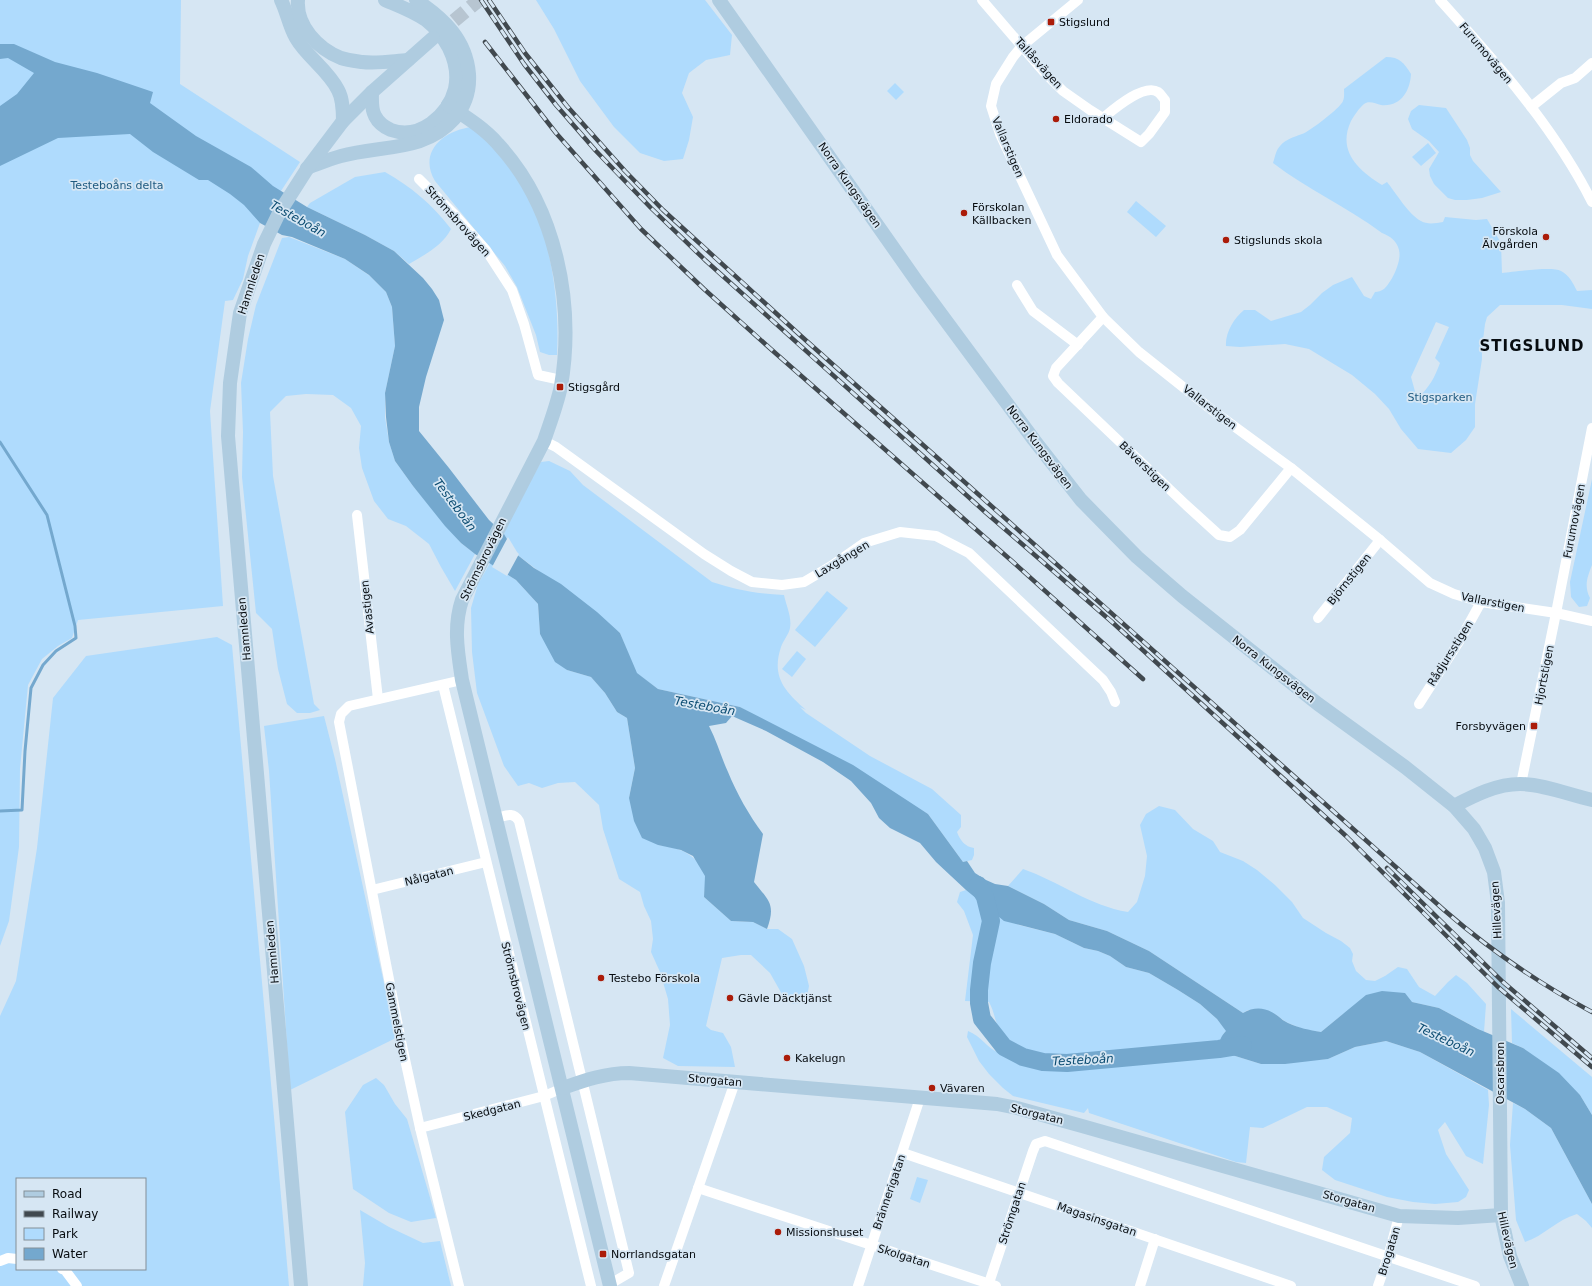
<svg xmlns="http://www.w3.org/2000/svg" width="1592" height="1286" viewBox="0 0 1592 1286" font-family="'DejaVu Sans',sans-serif">
  <style>
    .green { fill: #afdbfd; fill-rule: evenodd }
    .water { fill: #74a8ce }
    .pier { fill: #d6e6f3 }
    .lines { fill: none; stroke-linecap: round; stroke-linejoin: round }
    .stream { stroke: #74a8ce; stroke-width: 3 }
    .river { stroke: #74a8ce; stroke-width: 18 }
    .secondary-tunnel { stroke: #b7c5d1; stroke-width: 14; stroke-dasharray: 14 7; stroke-linecap: butt }
    .street { stroke: #fff; stroke-width: 10 }
    .secondary { stroke: #afcce0; stroke-width: 14 }
    .rail-casing { stroke: #41494f; stroke-width: 4.5 }
    .rail { stroke: #d6e6f3; stroke-width: 3; stroke-dasharray: 9; stroke-linecap: butt }
    .poi-dot { fill: #ab1c09; stroke: #d6e6f3; stroke-width: 1.5 }
    .labels { text-anchor: middle; stroke-width: 3.5; stroke-linejoin: round; paint-order: stroke }
    .poi-label { font-size: 11px; fill: #070c10; stroke: #d6e6f3; text-anchor: start }
    .street-label { font-size: 11px; fill: #070c10; stroke: #d6e6f3 }
    .park-label { font-size: 11px; fill: #1e5a80; stroke: #d6e6f3 }
    .water-label { font-size: 12px; font-style: italic; fill: #0a4b71; stroke: #d6e6f3 }
    .district-label { font-size: 15px; font-weight: bold; letter-spacing: 1px; fill: #070c10; stroke: #d6e6f3 }
  </style>
  <rect width="100%" height="100%" fill="#d6e6f3"/>
  <g class="green">
    <polygon points="0,0 181,0 180,84 300,162 260,223 248,256 243,279 233,300 225,301 210,411 223,606 78,620 72,638 58,646 42,659 28,685 20,769 19,847 9,921 0,946"/>
    <polygon points="536,0 705,0 732,35 730,55 706,60 689,73 682,93 693,117 689,140 683,159 664,161 640,153 614,127 580,81 554,29"/>
    <path d="M 1386,57 C 1400,57 1404,63 1411,74 C 1410,91 1401,107 1381,105 C 1376,104 1369,100 1364,104 C 1359,108 1354,116 1351,121 C 1337,151 1358,170 1382,185 L 1387,182 C 1396,193 1409,215 1421,221 C 1428,225 1436,223 1443,222 L 1445,217 L 1476,220 L 1487,219 L 1501,243 L 1502,273 C 1514,272 1552,266 1561,271 C 1569,275 1573,283 1577,291 L 1592,290 L 1592,309 L 1562,305 L 1500,305 L 1487,317 L 1485,324 L 1482,348 L 1482,359 L 1475,404 L 1475,427 L 1466,440 L 1451,453 L 1418,449 L 1401,429 L 1389,409 L 1375,394 L 1352,375 L 1309,349 L 1285,344 L 1240,347 L 1226,346 C 1225,333 1234,318 1244,310 L 1255,310 L 1271,321 L 1301,312 L 1310,305 L 1322,293 L 1333,285 L 1352,277 L 1364,296 L 1371,299 L 1375,292 C 1378,292 1381,291 1384,289 C 1392,282 1402,261 1399,250 C 1397,241 1390,236 1382,233 C 1347,207 1307,189 1273,163 C 1275,157 1276,150 1280,146 C 1286,139 1294,137 1302,134 C 1309,132 1337,110 1341,104 C 1345,100 1344,94 1344,89 ZM 1436,322 L 1449,327 L 1435,358 L 1440,363 C 1434,379 1430,386 1418,398 L 1416,395 L 1411,377 Z"/>
    <polygon points="895,83 904,92 896,100 887,91"/>
    <polygon points="1419,105 1446,108 1467,140 1470,148 1470,155 1473,161 1501,192 1482,198 1467,200 1455,200 1448,198 1434,184 1430,176 1429,169 1439,152 1429,141 1412,129 1408,119 1411,111"/>
    <path d="M 471,127 C 499,147 521,177 537,208 C 542,217 543,228 545,238 C 555,277 559,314 557,355 L 549,355 L 540,352 L 536,335 L 517,287 L 505,266 L 435,181 C 418,152 443,131 471,127 Z"/>
    <polygon points="1428,143 1436,153 1421,166 1412,157"/>
    <path d="M 385,172 C 410,186 433,205 451,229 C 442,246 426,254 409,264 L 394,251 L 365,235 L 307,207 L 310,203 L 355,177 Z"/>
    <polygon points="1136,201 1166,226 1156,237 1127,212"/>
    <polygon points="289,237 345,259 370,276 386,292 392,307 395,346 385,393 385,417 389,442 395,461 413,486 461,543 475,554 455,591 441,567 429,544 406,526 388,519 374,501 362,468 359,448 361,426 351,408 333,395 306,394 286,396 270,412 273,476 314,704 320,710 310,713 297,713 287,704 278,669 272,629 256,613 242,477 243,432 241,383 248,339 256,305 282,238"/>
    <path d="M 549,461 L 570,471 L 583,485 L 712,582 C 737,590 758,594 784,595 C 786,605 792,617 790,628 C 789,634 783,641 781,647 C 771,677 785,691 806,710 L 800,707 L 806,713 L 870,756 L 932,789 L 961,815 L 961,827 L 957,832 C 960,840 965,847 974,848 L 974,855 L 972,860 L 963,862 L 928,814 L 740,707 L 658,689 L 636,673 L 620,633 L 515,553 L 504,534 L 507,522 L 541,462 Z"/>
    <path d="M 1592,479 L 1592,565 C 1587,578 1584,586 1590,598 L 1587,606 L 1579,607 L 1571,597 L 1570,582 Z"/>
    <path d="M 490,563 L 497,568 L 516,580 L 538,604 L 540,634 L 567,670 L 591,677 L 605,693 L 617,712 L 627,718 L 635,768 L 629,798 L 658,845 C 680,848 696,853 705,875 C 707,881 704,891 704,897 L 731,921 L 753,922 L 767,929 L 778,929 L 792,939 L 804,966 L 809,986 L 806,1002 L 793,1004 L 783,996 L 770,973 L 751,955 L 741,955 L 722,958 L 706,1026 L 711,1030 L 723,1033 L 731,1047 L 735,1067 L 678,1066 L 663,1058 L 670,1025 L 668,999 L 660,972 L 651,952 L 653,939 L 651,921 L 644,906 L 640,892 L 619,879 L 603,829 L 599,805 L 575,782 L 558,783 L 542,788 L 529,783 L 518,786 L 504,766 L 477,693 L 472,652 L 471,608 L 478,584 Z"/>
    <polygon points="827,591 848,608 815,647 795,630"/>
    <path d="M 217,637 L 232,645 L 289,1286 L 0,1286 L 0,1016 L 16,981 L 37,848 L 53,698 L 86,656 ZM 17,1179 L 145,1179 L 145,1269 L 17,1269 Z"/>
    <polygon points="797,651 806,659 792,677 782,669"/>
    <polygon points="324,716 335,759 396,1038 290,1090 269,771 264,726"/>
    <path d="M 1159,806 L 1175,810 L 1193,829 L 1213,841 L 1220,852 L 1243,861 L 1257,870 L 1275,885 L 1292,902 L 1303,918 L 1326,933 L 1341,941 L 1350,948 L 1353,954 L 1352,961 L 1356,971 L 1366,980 L 1375,981 L 1385,976 L 1398,967 L 1407,969 L 1419,987 L 1435,996 L 1448,982 L 1456,975 L 1467,983 L 1486,1004 L 1484,1032 L 1439,1008 L 1412,1002 L 1343,1014 L 1321,1032 L 1305,1030 L 1286,1022 L 1275,1014 L 1248,1010 L 1243,1013 L 1149,951 L 1107,931 L 1069,920 L 1044,904 L 1008,886 L 1023,869 C 1058,881 1090,906 1128,912 L 1137,902 L 1145,876 L 1147,856 L 1140,825 L 1146,814 Z"/>
    <path d="M 966,890 L 1019,925 L 1055,934 L 1084,948 L 1098,951 L 1110,956 L 1126,967 L 1149,973 L 1178,990 L 1200,1004 L 1217,1019 L 1227,1031 L 1224,1033 L 1221,1055 L 1232,1055 L 1261,1064 L 1328,1059 L 1355,1047 L 1386,1041 L 1420,1052 L 1488,1090 L 1489,1105 L 1483,1164 L 1466,1156 L 1445,1122 L 1438,1130 L 1446,1154 L 1469,1190 L 1466,1197 L 1458,1202 L 1435,1204 L 1413,1202 L 1387,1197 L 1335,1180 L 1322,1170 L 1324,1157 L 1350,1133 L 1352,1118 L 1327,1107 L 1307,1107 L 1263,1128 L 1250,1127 L 1246,1163 L 1236,1162 L 1089,1113 L 1088,1108 L 1084,1113 L 1013,1096 L 1003,1088 L 989,1074 L 979,1061 L 967,1037 L 968,1031 C 981,1036 987,1048 999,1053 L 1007,1045 C 1006,1037 1000,1031 997,1024 C 994,1016 993,1009 989,1002 L 965,1001 L 973,935 L 964,911 L 957,902 L 960,892 Z"/>
    <polygon points="1511,1009 1592,1077 1592,1115 1580,1095 1523,1048 1512,1043"/>
    <polygon points="376,1078 384,1085 395,1104 407,1119 436,1218 411,1222 389,1213 353,1189 345,1112 363,1085"/>
    <path d="M 1513,1103 L 1525,1109 L 1551,1128 L 1592,1204 L 1592,1228 L 1586,1221 L 1577,1214 C 1556,1220 1544,1236 1525,1242 L 1516,1220 L 1510,1145 Z"/>
    <polygon points="917,1177 928,1180 920,1203 910,1199"/>
    <polygon points="360,1210 389,1227 423,1243 440,1241 451,1286 363,1286 365,1263"/>
  </g>
  <path class="water" d="M 0,44 L 14,44 L 55,62 L 97,73 L 153,92 L 150,103 L 196,136 L 251,167 L 273,186 L 307,207 L 365,235 L 394,251 L 423,278 L 432,289 L 439,300 L 444,320 L 426,377 L 419,407 L 419,431 L 449,468 L 489,520 L 504,534 L 515,553 L 534,568 L 561,584 L 597,612 L 620,633 L 637,673 L 658,689 L 740,707 L 853,765 L 928,814 L 963,862 L 967,861 L 975,873 L 986,880 L 995,884 L 1008,886 L 1044,904 L 1069,920 L 1107,931 L 1149,951 L 1243,1013 C 1254,1007 1264,1007 1275,1014 C 1280,1017 1283,1021 1288,1023 C 1299,1028 1309,1030 1321,1032 L 1366,995 L 1382,991 L 1405,993 L 1412,1002 L 1439,1008 L 1478,1029 L 1523,1048 L 1559,1073 L 1580,1095 L 1592,1115 L 1592,1204 L 1551,1128 L 1525,1109 L 1420,1052 L 1386,1041 L 1355,1047 L 1328,1059 L 1285,1064 L 1261,1064 L 1232,1055 L 1221,1055 C 1218,1045 1219,1038 1226,1031 L 1217,1019 L 1200,1004 L 1178,990 L 1149,973 L 1126,967 L 1110,956 L 1098,951 L 1084,948 L 1055,934 L 1004,921 L 966,890 L 936,862 L 920,843 L 890,828 L 879,818 L 871,803 L 851,781 L 823,762 L 766,731 L 732,716 L 726,723 L 709,726 C 717,741 721,757 728,772 C 737,794 749,815 763,834 L 754,882 C 769,901 776,904 767,929 L 753,922 L 731,921 L 704,897 L 705,876 L 693,856 L 681,850 L 658,845 L 642,838 L 634,821 L 629,798 L 635,768 L 627,718 L 617,712 L 605,693 L 591,677 L 567,670 L 555,662 L 540,634 L 538,604 L 516,580 L 475,554 L 461,543 L 445,526 L 413,486 L 395,461 L 389,442 L 386,417 L 385,393 L 395,346 L 392,307 L 386,292 L 369,275 L 345,259 L 292,237 L 282,235 L 260,223 L 244,205 L 230,194 L 208,180 L 199,180 L 153,152 L 130,134 L 58,138 L 0,166 L 0,106 L 17,94 L 34,73 L 8,58 L 0,59 Z"/>
  <polygon class="pier" points="508,537 517,552 519,554 507,576 492,567"/>
  <g class="lines">
    <polyline class="stream" points="0,442 47,515 75,626 76,638 56,651 43,665 31,688 25,751 22,810 0,811"/>
    <polyline class="river" points="978,885 985,897 991,921 982,963 979,990 979,1003 982,1019 1004,1047 1023,1057 1043,1062 1067,1063 1219,1049 1243,1045"/>
    <polyline class="secondary-tunnel" points="438,34 479,0"/>
    <g class="street">
      <path d="M 982,0 L 1044,72 L 1063,91 L 1090,110 L 1141,142 L 1149,134 L 1165,112 L 1165,100 C 1163,98 1161,94 1158,92 C 1144,83 1114,109 1103,118"/>
      <polyline points="1078,0 1022,46 1013,57 996,84 991,106 1000,134 1057,255 1103,317 1139,352 1212,410 1291,468 1380,540 1430,583 1454,594 1481,602 1556,613 1592,621"/>
      <path d="M 1440,0 C 1496,62 1554,127 1592,202"/>
      <polyline points="1531,107 1561,83 1575,78 1592,63"/>
      <polyline points="419,179 456,216 486,250 512,290 524,324 538,375 561,380"/>
      <polyline points="1017,285 1033,311 1078,345"/>
      <polyline points="1103,317 1056,368 1053,376 1058,383 1185,504 1219,535 1230,537 1240,530 1291,468"/>
      <polyline points="544,441 556,447 704,554 731,571 752,582 782,585 804,582 831,566 864,543 900,532 936,536 969,553 1103,680 1111,692 1115,702"/>
      <polyline points="357,515 378,699"/>
      <polyline points="1318,618 1380,540"/>
      <polyline points="443,685 591,1286"/>
      <polyline points="1419,704 1460,640 1481,602"/>
      <polyline points="1521,784 1556,613 1592,428"/>
      <path d="M 496,818 C 505,816 513,811 519,821 L 629,1273 L 610,1284"/>
      <polyline points="372,890 486,862"/>
      <polyline points="420,1128 544,1096 563,1088"/>
      <polyline points="903,1153 1291,1286"/>
      <polyline points="698,1188 996,1286"/>
      <polyline points="0,1261 8,1258 17,1259"/>
      <polyline points="62,1269 65,1270 77,1286"/>
      <polyline points="459,1286 420,1128 401,1041 339,722 341,714 349,706 462,680"/>
      <polyline points="664,1286 735,1082"/>
      <polyline points="858,1286 920,1098"/>
      <polyline points="988,1286 1033,1151 1036,1144 1045,1141 1475,1286"/>
      <polyline points="1140,1286 1155,1239"/>
      <polyline points="1378,1286 1388,1257 1399,1216"/>
    </g>
    <g class="secondary">
      <path d="M 281,0 C 287,12 289,26 296,38 C 307,57 328,70 338,90 C 343,99 343,111 343,121"/>
      <path d="M 298,0 C 296,26 318,49 341,58 C 347,60 355,61 362,62 C 377,64 393,61 408,60"/>
      <polyline points="719,0 918,283 1034,440 1081,500 1137,557 1182,596 1318,704 1405,767 1454,806 1474,829 1485,848 1494,872 1498,903 1501,1215 1510,1256 1522,1286"/>
      <path d="M 372,92 C 372,100 371,109 375,116 C 378,122 384,127 391,130 C 419,140 448,116 455,89 C 458,75 455,60 449,48 C 443,37 435,27 426,20 C 413,11 399,6 385,0"/>
      <path d="M 448,105 C 466,117 484,128 498,144 C 556,207 575,303 561,386 C 557,405 550,423 544,441 L 462,600 C 453,627 458,653 462,680 L 610,1286"/>
      <path d="M 307,168 C 318,164 330,159 341,156 C 381,145 425,152 454,119 C 465,106 470,90 469,74 C 466,39 443,18 416,0"/>
      <path d="M 1454,806 C 1475,795 1497,784 1520,784 C 1543,784 1570,795 1592,800"/>
      <path d="M 563,1088 C 585,1080 606,1073 629,1073 L 997,1104 L 1017,1108 L 1082,1126 L 1399,1216 L 1458,1218 L 1501,1215"/>
      <polyline points="301,1286 228,436 230,383 240,313 264,244 279,213 309,166 343,121 372,92 433,38"/>
    </g>
    <defs>
      <g id="rail">
        <polyline points="481,0 524,64 556,105 596,151 651,208 705,260 984,511 1112,622 1284,779 1346,836 1498,987 1592,1067"/>
        <path d="M 489,0 L 525,53 L 567,106 L 625,171 L 663,210 L 801,336 L 1444,910 C 1490,950 1538,983 1592,1012"/>
        <polyline points="485,42 556,133 641,229 704,289 773,351 1013,562 1143,679"/>
        <polyline points="1387,868 1503,982 1592,1058"/>
      </g>
    </defs>
    <use href="#rail" class="rail-casing"/>
    <use href="#rail" class="rail"/>
  </g>
  <g class="poi-dot">
    <rect x="1047" y="18" width="8" height="8" rx="2"/>
    <circle cx="1056" cy="119" r="4"/>
    <circle cx="964" cy="213" r="4"/>
    <circle cx="1546" cy="237" r="4"/>
    <circle cx="1226" cy="240" r="4"/>
    <rect x="556" y="383" width="8" height="8" rx="2"/>
    <rect x="1530" y="722" width="8" height="8" rx="2"/>
    <circle cx="601" cy="978" r="4"/>
    <circle cx="730" cy="998" r="4"/>
    <circle cx="787" cy="1058" r="4"/>
    <circle cx="932" cy="1088" r="4"/>
    <circle cx="778" cy="1232" r="4"/>
    <rect x="599" y="1250" width="8" height="8" rx="2"/>
  </g>
  <g class="labels">
    <g class="poi-label">
      <text x="1059" y="26">Stigslund</text>
      <text x="1064" y="123">Eldorado</text>
      <text x="972" y="211">Förskolan<tspan x="972" dy="13">Källbacken</tspan></text>
      <text x="1538" y="235" text-anchor="end">Förskola<tspan x="1538" dy="13">Älvgården</tspan></text>
      <text x="1234" y="244">Stigslunds skola</text>
      <text x="568" y="391">Stigsgård</text>
      <text x="1526" y="730" text-anchor="end">Forsbyvägen</text>
      <text x="609" y="982">Testebo Förskola</text>
      <text x="738" y="1002">Gävle Däcktjänst</text>
      <text x="795" y="1062">Kakelugn</text>
      <text x="940" y="1092">Vävaren</text>
      <text x="786" y="1236">Missionshuset</text>
      <text x="611" y="1258">Norrlandsgatan</text>
    </g>
    <g class="street-label">
      <text transform="translate(1486 53) rotate(50)" y="4">Furumovägen</text>
      <text transform="translate(1039 63) rotate(48)" y="4">Tallåsvägen</text>
      <text transform="translate(1008 147) rotate(67)" y="4">Vallarstigen</text>
      <text transform="translate(850 185) rotate(55)" y="4">Norra Kungsvägen</text>
      <text transform="translate(458 221) rotate(48)" y="4">Strömsbrovägen</text>
      <text transform="translate(251 284) rotate(-72)" y="4">Hamnleden</text>
      <text transform="translate(1210 407) rotate(38)" y="4">Vallarstigen</text>
      <text transform="translate(1040 447) rotate(53)" y="4">Norra Kungsvägen</text>
      <text transform="translate(1145 466) rotate(44)" y="4">Bäverstigen</text>
      <text transform="translate(1574 521) rotate(-79)" y="4">Furumovägen</text>
      <text transform="translate(483 559) rotate(-64)" y="4">Strömsbrovägen</text>
      <text transform="translate(842 559) rotate(-31)" y="4">Laxgången</text>
      <text transform="translate(1349 579) rotate(-51)" y="4">Björnstigen</text>
      <text transform="translate(1493 602) rotate(11)" y="4">Vallarstigen</text>
      <text transform="translate(367 607) rotate(-96)" y="4">Avastigen</text>
      <text transform="translate(244 629) rotate(-95)" y="4">Hamnleden</text>
      <text transform="translate(1450 653) rotate(-58)" y="4">Rådjursstigen</text>
      <text transform="translate(1274 669) rotate(38)" y="4">Norra Kungsvägen</text>
      <text transform="translate(1544 675) rotate(-79)" y="4">Hjortstigen</text>
      <text transform="translate(429 876) rotate(-14)" y="4">Nålgatan</text>
      <text transform="translate(1496 910) rotate(-93)" y="4">Hillevägen</text>
      <text transform="translate(272 952) rotate(-95)" y="4">Hamnleden</text>
      <text transform="translate(516 986) rotate(76)" y="4">Strömsbrovägen</text>
      <text transform="translate(397 1022) rotate(79)" y="4">Gammelstigen</text>
      <text transform="translate(1500 1073) rotate(-90)" y="4">Oscarsbron</text>
      <text transform="translate(715 1080) rotate(5)" y="4">Storgatan</text>
      <text transform="translate(492 1110) rotate(-14)" y="4">Skedgatan</text>
      <text transform="translate(1037 1114) rotate(14)" y="4">Storgatan</text>
      <text transform="translate(889 1192) rotate(-71)" y="4">Brännerigatan</text>
      <text transform="translate(1349 1201) rotate(16)" y="4">Storgatan</text>
      <text transform="translate(1012 1213) rotate(-72)" y="4">Strömgatan</text>
      <text transform="translate(1097 1219) rotate(19)" y="4">Magasinsgatan</text>
      <text transform="translate(1508 1240) rotate(77)" y="4">Hillevägen</text>
      <text transform="translate(1389 1251) rotate(-73)" y="4">Brogatan</text>
      <text transform="translate(904 1256) rotate(18)" y="4">Skolgatan</text>
    </g>
    <g class="park-label">
      <text x="117" y="189">Testeboåns delta</text>
      <text x="1440" y="401">Stigsparken</text>
    </g>
    <g class="water-label">
      <text transform="translate(298 219) rotate(29)" y="4">Testeboån</text>
      <text transform="translate(455 505) rotate(53)" y="4">Testeboån</text>
      <text transform="translate(705 706) rotate(10)" y="4">Testeboån</text>
      <text transform="translate(1446 1040) rotate(25)" y="4">Testeboån</text>
      <text transform="translate(1083 1060) rotate(-3)" y="4">Testeboån</text>
    </g>
    <g class="district-label">
      <text x="1532" y="351">STIGSLUND</text>
    </g>
  </g>
  <rect x="16" y="1178" width="130" height="92" fill="#d6e6f3" stroke="#838f98"/>
  <rect x="24" y="1191" width="20" height="6" fill="#afcce0" stroke="#838f98"/>
  <text x="52" y="1198" font-size="12" fill="#070c10">Road</text>
  <rect x="24" y="1211" width="20" height="6" fill="#41494f" stroke="#838f98"/>
  <text x="52" y="1218" font-size="12" fill="#070c10">Railway</text>
  <rect x="24" y="1228" width="20" height="12" fill="#afdbfd" stroke="#838f98"/>
  <text x="52" y="1238" font-size="12" fill="#070c10">Park</text>
  <rect x="24" y="1248" width="20" height="12" fill="#74a8ce" stroke="#838f98"/>
  <text x="52" y="1258" font-size="12" fill="#070c10">Water</text>
</svg>
